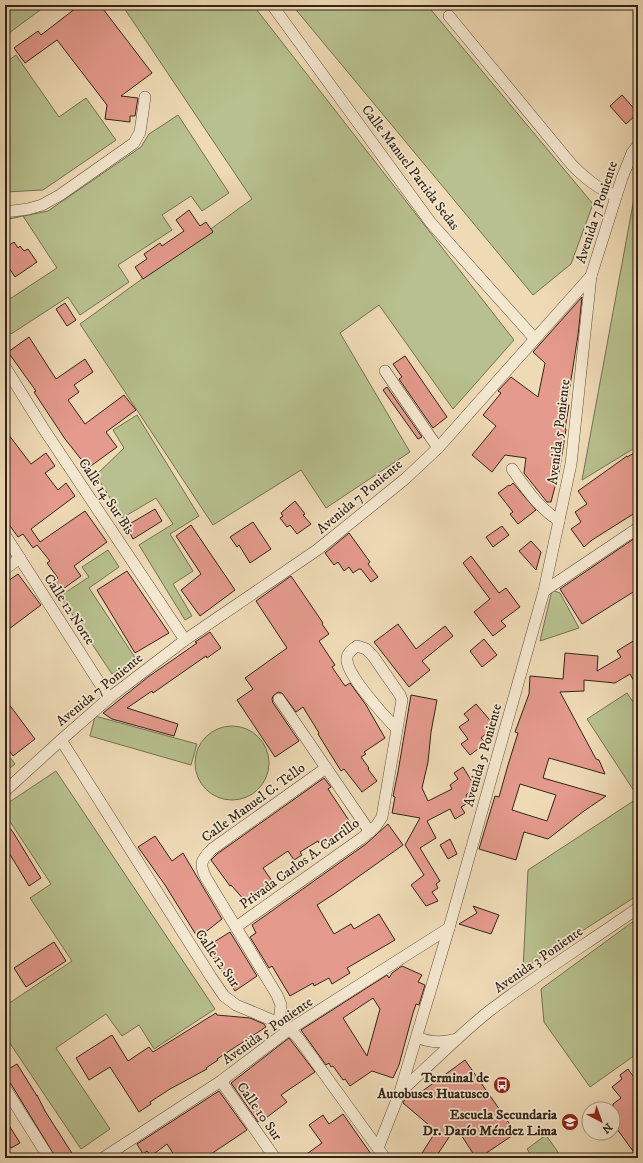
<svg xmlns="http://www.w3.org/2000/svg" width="643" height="1163" viewBox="0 0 643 1163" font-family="'IM FELL DW Pica',serif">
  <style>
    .green { fill: #b7c08e; stroke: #747254 }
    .building { fill: #e49a8c; stroke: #322419; fill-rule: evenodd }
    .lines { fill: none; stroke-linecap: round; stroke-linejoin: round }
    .minor-casing { stroke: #615240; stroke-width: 12 }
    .minor { stroke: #f4e7cf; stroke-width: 11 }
    .labels { text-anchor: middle; stroke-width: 3.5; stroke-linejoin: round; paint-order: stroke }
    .street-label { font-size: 14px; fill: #322419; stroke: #f4e7cf }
    .poi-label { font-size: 14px; font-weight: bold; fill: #322419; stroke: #f4e7cf; text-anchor: end }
  </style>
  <rect width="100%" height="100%" fill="#eedab5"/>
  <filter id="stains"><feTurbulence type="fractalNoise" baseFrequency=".005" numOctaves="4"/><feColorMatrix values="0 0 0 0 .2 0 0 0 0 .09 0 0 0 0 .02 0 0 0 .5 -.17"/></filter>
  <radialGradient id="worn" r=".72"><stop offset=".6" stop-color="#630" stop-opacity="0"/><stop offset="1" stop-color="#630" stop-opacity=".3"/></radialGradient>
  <g class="green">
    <polygon points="5,5 47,5 5,36"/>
    <polygon points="122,5 253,5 514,340 453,409 379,305 340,333 410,452 326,508 301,470 213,525 80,324 252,199"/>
    <polygon points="292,5 427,5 593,204 571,264 533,295"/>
    <polygon points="16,55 59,117 86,98 116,140 43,190 5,192 5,63"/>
    <polygon points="178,115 229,193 202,211 191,196 162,215 172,230 118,265 129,282 80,315 68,297 11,334 5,325 5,302 57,268 23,216 5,220 20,211 24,216 48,211 141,147 149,134"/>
    <polygon points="638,177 638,446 582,480"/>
    <polygon points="137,415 199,516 170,534 193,571 173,584 192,616 185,620 139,545 173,524 156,498 122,518 96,475 124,448 113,430"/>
    <polygon points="108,550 119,567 89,588 136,659 112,674 60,596 89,577 82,567"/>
    <polygon points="552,590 560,593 579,628 540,641"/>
    <polygon points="627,693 638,709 638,797 587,719"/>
    <polygon points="95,716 197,744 191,765 90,736"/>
    <circle cx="232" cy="763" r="37"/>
    <polygon points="5,751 15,764 5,772"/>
    <polygon points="56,771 215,1009 154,1049 139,1025 122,1036 106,1014 56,1048 110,1129 81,1149 5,1036 5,1006 72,961 30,898 51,884 5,814 5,805"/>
    <polygon points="638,798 638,895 523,969 528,870"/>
    <polygon points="638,918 638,1053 590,1087 544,1022 541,989"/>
    <polygon points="546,1135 562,1158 533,1158 527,1149"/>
  </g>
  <g class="building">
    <polygon points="80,5 100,5 152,73 121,96 138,98 135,116 130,116 130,122 105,119 107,105 57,40 25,63 14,48 38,31 41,35"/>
    <polygon points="622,95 638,113 626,124 610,106"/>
    <polygon points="189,210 200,226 206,222 213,232 143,279 135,267 147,259 144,254 160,243 162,246 184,231 176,220"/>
    <polygon points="14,242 18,248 20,246 24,251 28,249 37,262 15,277 5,262 5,248"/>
    <polygon points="582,297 578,335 567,405 569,405 565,429 566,429 564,442 558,479 557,479 551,502 547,502 524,473 526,458 505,455 492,472 472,455 496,426 483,415 501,393 498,391 511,377 538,397 545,363 533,352"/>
    <polygon points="65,303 76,320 67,326 56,309"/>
    <polygon points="29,337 56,379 85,359 93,372 74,385 79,392 68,400 85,424 124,395 136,410 106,432 117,447 88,468 65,439 34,392 36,391 8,352"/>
    <polygon points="405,356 447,417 433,428 399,379 402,377 393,364"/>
    <polygon points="387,387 422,437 418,439 383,390"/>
    <polygon points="5,430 31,464 46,453 55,466 45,473 58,490 66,483 75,496 31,529 40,542 85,511 107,542 74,566 81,576 56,594 49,584 58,578 47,563 50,561 37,545 33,548 23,534 18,537 5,519"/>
    <polygon points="638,451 638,511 592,540 584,547 571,529 581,522 575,512 587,504 578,491 627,456 627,457"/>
    <polygon points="513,483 536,510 518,524 510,514 513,512 498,493 509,485 510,486"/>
    <polygon points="295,501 305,514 303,515 311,524 297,534 290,525 287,527 280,518 283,516 281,513"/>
    <polygon points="155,509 162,521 133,539 126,526"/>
    <polygon points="253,522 271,549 250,563 239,545 237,547 230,537"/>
    <polygon points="191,525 235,590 200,616 181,590 201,574 176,536"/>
    <polygon points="502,526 509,535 493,547 486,537"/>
    <polygon points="349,533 370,562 368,564 378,577 371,582 361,569 359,569 353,573 349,567 344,571 338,562 334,565 325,553"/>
    <polygon points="638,536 638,589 582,624 560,589"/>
    <polygon points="531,541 541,552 536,570 519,551"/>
    <polygon points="471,556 499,593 506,588 520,607 501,621 506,626 493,636 474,612 490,599 463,563"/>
    <polygon points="127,571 169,633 135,653 97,590"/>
    <polygon points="18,574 41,605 5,632 5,583"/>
    <polygon points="291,576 323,623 322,624 329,634 319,641 335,665 332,667 345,686 350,683 366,705 385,738 364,752 366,754 361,757 369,768 368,769 377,781 362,792 344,769 341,771 318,734 319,733 303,707 296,712 282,693 278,692 273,696 272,699 273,703 299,741 275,757 237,700 253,689 245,678 287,648 256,601"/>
    <polygon points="398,624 416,649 445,626 453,636 422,661 430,670 409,687 374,642"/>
    <polygon points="210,632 221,648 207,658 206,656 153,693 152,691 127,708 178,724 174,736 112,719 103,713 148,677 197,643 195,642"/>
    <path d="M 638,638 L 638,688 L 630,674 L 615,683 L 584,680 L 584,691 L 560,692 L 596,759 L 599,760 L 605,774 L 549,758 L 543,778 L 606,796 L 584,811 L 548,839 L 524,832 L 516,860 L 479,849 L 495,796 L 499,797 L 508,765 L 518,733 L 515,732 L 529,694 L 530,676 L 563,679 L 565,653 L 598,656 L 597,671 L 621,657 L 617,651 ZM 520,784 L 556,795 L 547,821 L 512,810 Z"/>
    <polygon points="484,639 497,655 482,667 470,651"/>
    <polygon points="411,695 437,700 431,732 428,762 422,788 428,801 452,789 450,785 458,779 454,773 463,767 476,788 466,795 470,802 461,807 465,813 455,819 450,809 427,821 436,838 420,848 440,881 436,884 438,888 432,892 438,901 426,906 411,885 424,875 405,845 420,818 392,813 395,797 393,796 398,772"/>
    <polygon points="5,699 35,739 13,756 5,745"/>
    <polygon points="476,704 495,726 481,738 486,743 470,755 461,744 468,739 459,727 469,720 464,714"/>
    <polygon points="324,778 331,787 328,789 352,825 323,844 321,842 319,843 318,841 300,852 302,855 294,860 288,851 263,868 272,881 261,890 260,888 245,901 231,885 230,886 211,860 217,854"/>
    <polygon points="5,822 13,832 41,878 29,886 5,846"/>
    <polygon points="388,824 403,845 334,894 317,905 334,934 351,924 354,929 379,914 395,940 347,968 350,973 332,984 329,978 314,986 313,983 290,996 272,966 269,968 250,937 256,933 252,925 366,844"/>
    <polygon points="155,836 172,861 183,853 222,919 198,938 165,885 138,847"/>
    <polygon points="450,839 457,854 448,859 440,845"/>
    <polygon points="473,906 499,915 491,934 459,924 477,913"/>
    <polygon points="230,932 257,976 235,991 206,947"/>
    <polygon points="54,942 66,961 26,987 14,968"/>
    <path d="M 402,966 L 422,975 L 418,982 L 425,985 L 419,1005 L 416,1004 L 413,1013 L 399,1065 L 393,1078 L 372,1071 L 350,1086 L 345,1079 L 343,1080 L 333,1066 L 331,1067 L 329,1063 L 326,1065 L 301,1030 L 387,975 L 389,978 L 392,973 ZM 373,998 L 380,1009 L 367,1056 L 343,1018 Z"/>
    <polygon points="216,1013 217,1015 250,1018 264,1024 266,1027 217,1059 218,1060 206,1068 207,1069 170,1089 150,1102 151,1104 139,1112 110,1067 89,1080 76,1058 112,1035 128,1061 149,1047 153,1052"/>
    <polygon points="289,1038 315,1072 281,1095 287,1102 262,1121 261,1120 258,1122 231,1083"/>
    <polygon points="465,1060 516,1133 479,1158 476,1158 456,1127 435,1158 419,1158 436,1131 403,1103 406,1096 412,1091 417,1095"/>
    <polygon points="17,1064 37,1096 37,1095 45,1111 75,1158 56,1158 11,1084 5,1077 5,1071"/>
    <polygon points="628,1069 638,1083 638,1158 617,1129 613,1132 613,1104 621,1098 612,1087 622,1079 620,1075"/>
    <polygon points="219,1091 247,1130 205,1158 176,1158 167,1144 151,1156 147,1151 143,1154 137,1144"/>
    <polygon points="343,1114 371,1154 365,1158 301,1158 322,1143 309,1125 323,1115 329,1124"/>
    <polygon points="5,1119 20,1143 11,1148 5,1138"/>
  </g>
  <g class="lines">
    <defs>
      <g id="minor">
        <polyline points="272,5 431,223 535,339"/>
        <path d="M 449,16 L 572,165 C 586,179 597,188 616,196"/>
        <polyline points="5,212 28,209 42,205 60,195 134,143 140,132 145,97"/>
        <polyline points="5,367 43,428 185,640"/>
        <polyline points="385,371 438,448"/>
        <path d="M 512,469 C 527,490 537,506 559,521"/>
        <polyline points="5,535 109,698"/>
        <polyline points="5,569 20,558"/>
        <polyline points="544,591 638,528"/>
        <polyline points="279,699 370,832"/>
        <polyline points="61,740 211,977 224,996 236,1005 279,1023 290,1029 299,1039 385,1158"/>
        <polyline points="5,791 61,740 109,698 185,640 317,550 405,479 438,448 591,276 622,178 632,153 638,145"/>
        <path d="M 236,927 L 362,838 L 376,826 L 382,817 L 402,700 L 400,695 L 373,656 L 366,649 L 357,646 C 352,650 346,653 347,661 C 349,677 384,716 397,729"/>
        <path d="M 279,1023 L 281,1005 L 277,995 L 206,878 C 199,864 201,860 212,849 L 326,768"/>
        <path d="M 417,1037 C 430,1043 443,1043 457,1039"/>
        <polyline points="221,1081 275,1158"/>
        <polyline points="5,1088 49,1158"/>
        <path d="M 400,1092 C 429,1066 457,1037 488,1012 C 536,975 588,943 638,908"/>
        <polyline points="378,1148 400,1092 449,928 544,591 571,464 591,276"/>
        <polyline points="103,1158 221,1081 290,1029 449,928"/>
      </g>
    </defs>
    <use href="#minor" class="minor-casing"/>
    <use href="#minor" class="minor"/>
  </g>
  <defs>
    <symbol id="bus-disc" viewBox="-11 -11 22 22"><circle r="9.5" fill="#8f2418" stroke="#f4e7cf"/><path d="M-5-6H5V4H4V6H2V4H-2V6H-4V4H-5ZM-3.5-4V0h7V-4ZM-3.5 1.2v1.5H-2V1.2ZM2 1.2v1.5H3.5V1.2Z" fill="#fff"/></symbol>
    <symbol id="school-disc" viewBox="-11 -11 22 22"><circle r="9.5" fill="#8f2418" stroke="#f4e7cf"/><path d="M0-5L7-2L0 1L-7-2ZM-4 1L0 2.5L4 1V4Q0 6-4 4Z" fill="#fff"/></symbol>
  </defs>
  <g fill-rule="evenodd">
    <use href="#bus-disc" x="492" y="1075" width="20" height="20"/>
    <use href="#school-disc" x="560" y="1112" width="20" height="20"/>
  </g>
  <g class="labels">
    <g class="street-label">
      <text transform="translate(411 167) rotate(53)" y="5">Calle Manuel Partida Sedas</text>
      <text transform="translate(596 212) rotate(-72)" y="5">Avenida 7 Poniente</text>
      <text transform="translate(558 432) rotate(-83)" y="5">Avenida 5 Poniente</text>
      <text transform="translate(107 496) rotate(56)" y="5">Calle 14 Sur Bis</text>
      <text transform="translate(359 496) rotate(-40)" y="5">Avenida 7 Poniente</text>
      <text transform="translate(70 609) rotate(57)" y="5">Calle 12 Norte</text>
      <text transform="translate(99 689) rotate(-39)" y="5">Avenida 7 Poniente</text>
      <text transform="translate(482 755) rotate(-74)" y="5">Avenida 5 Poniente</text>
      <text transform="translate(253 802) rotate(-36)" y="5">Calle Manuel C. Tello</text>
      <text transform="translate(299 863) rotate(-36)" y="5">Privada Carlos A. Carrillo</text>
      <text transform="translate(218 958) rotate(55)" y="5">Calle 12 Sur</text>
      <text transform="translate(538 959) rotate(-35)" y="5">Avenida 3 Poniente</text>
      <text transform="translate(267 1030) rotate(-35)" y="5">Avenida 5 Poniente</text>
      <text transform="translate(260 1111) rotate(55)" y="5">Calle 10 Sur</text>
    </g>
    <g class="poi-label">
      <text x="489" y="1082">Terminal de<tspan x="489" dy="16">Autobuses Huatusco</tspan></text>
      <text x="557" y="1119">Escuela Secundaria<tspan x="557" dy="16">Dr. Darío Méndez Lima</tspan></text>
    </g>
  </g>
  <rect width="643" height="1163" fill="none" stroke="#eedab5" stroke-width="20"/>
  <rect x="6" y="6" width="631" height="1151" fill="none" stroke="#322419" stroke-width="2"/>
  <rect x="10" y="10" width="623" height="1143" fill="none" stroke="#322419"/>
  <g transform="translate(601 1121) rotate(139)"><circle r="19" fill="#f4e7cf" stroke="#a69986"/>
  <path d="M0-3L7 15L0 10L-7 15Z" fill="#8f2418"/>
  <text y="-6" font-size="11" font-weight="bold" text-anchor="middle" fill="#322419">N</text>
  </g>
  <rect width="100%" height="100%" filter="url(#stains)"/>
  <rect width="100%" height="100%" fill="url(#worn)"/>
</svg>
